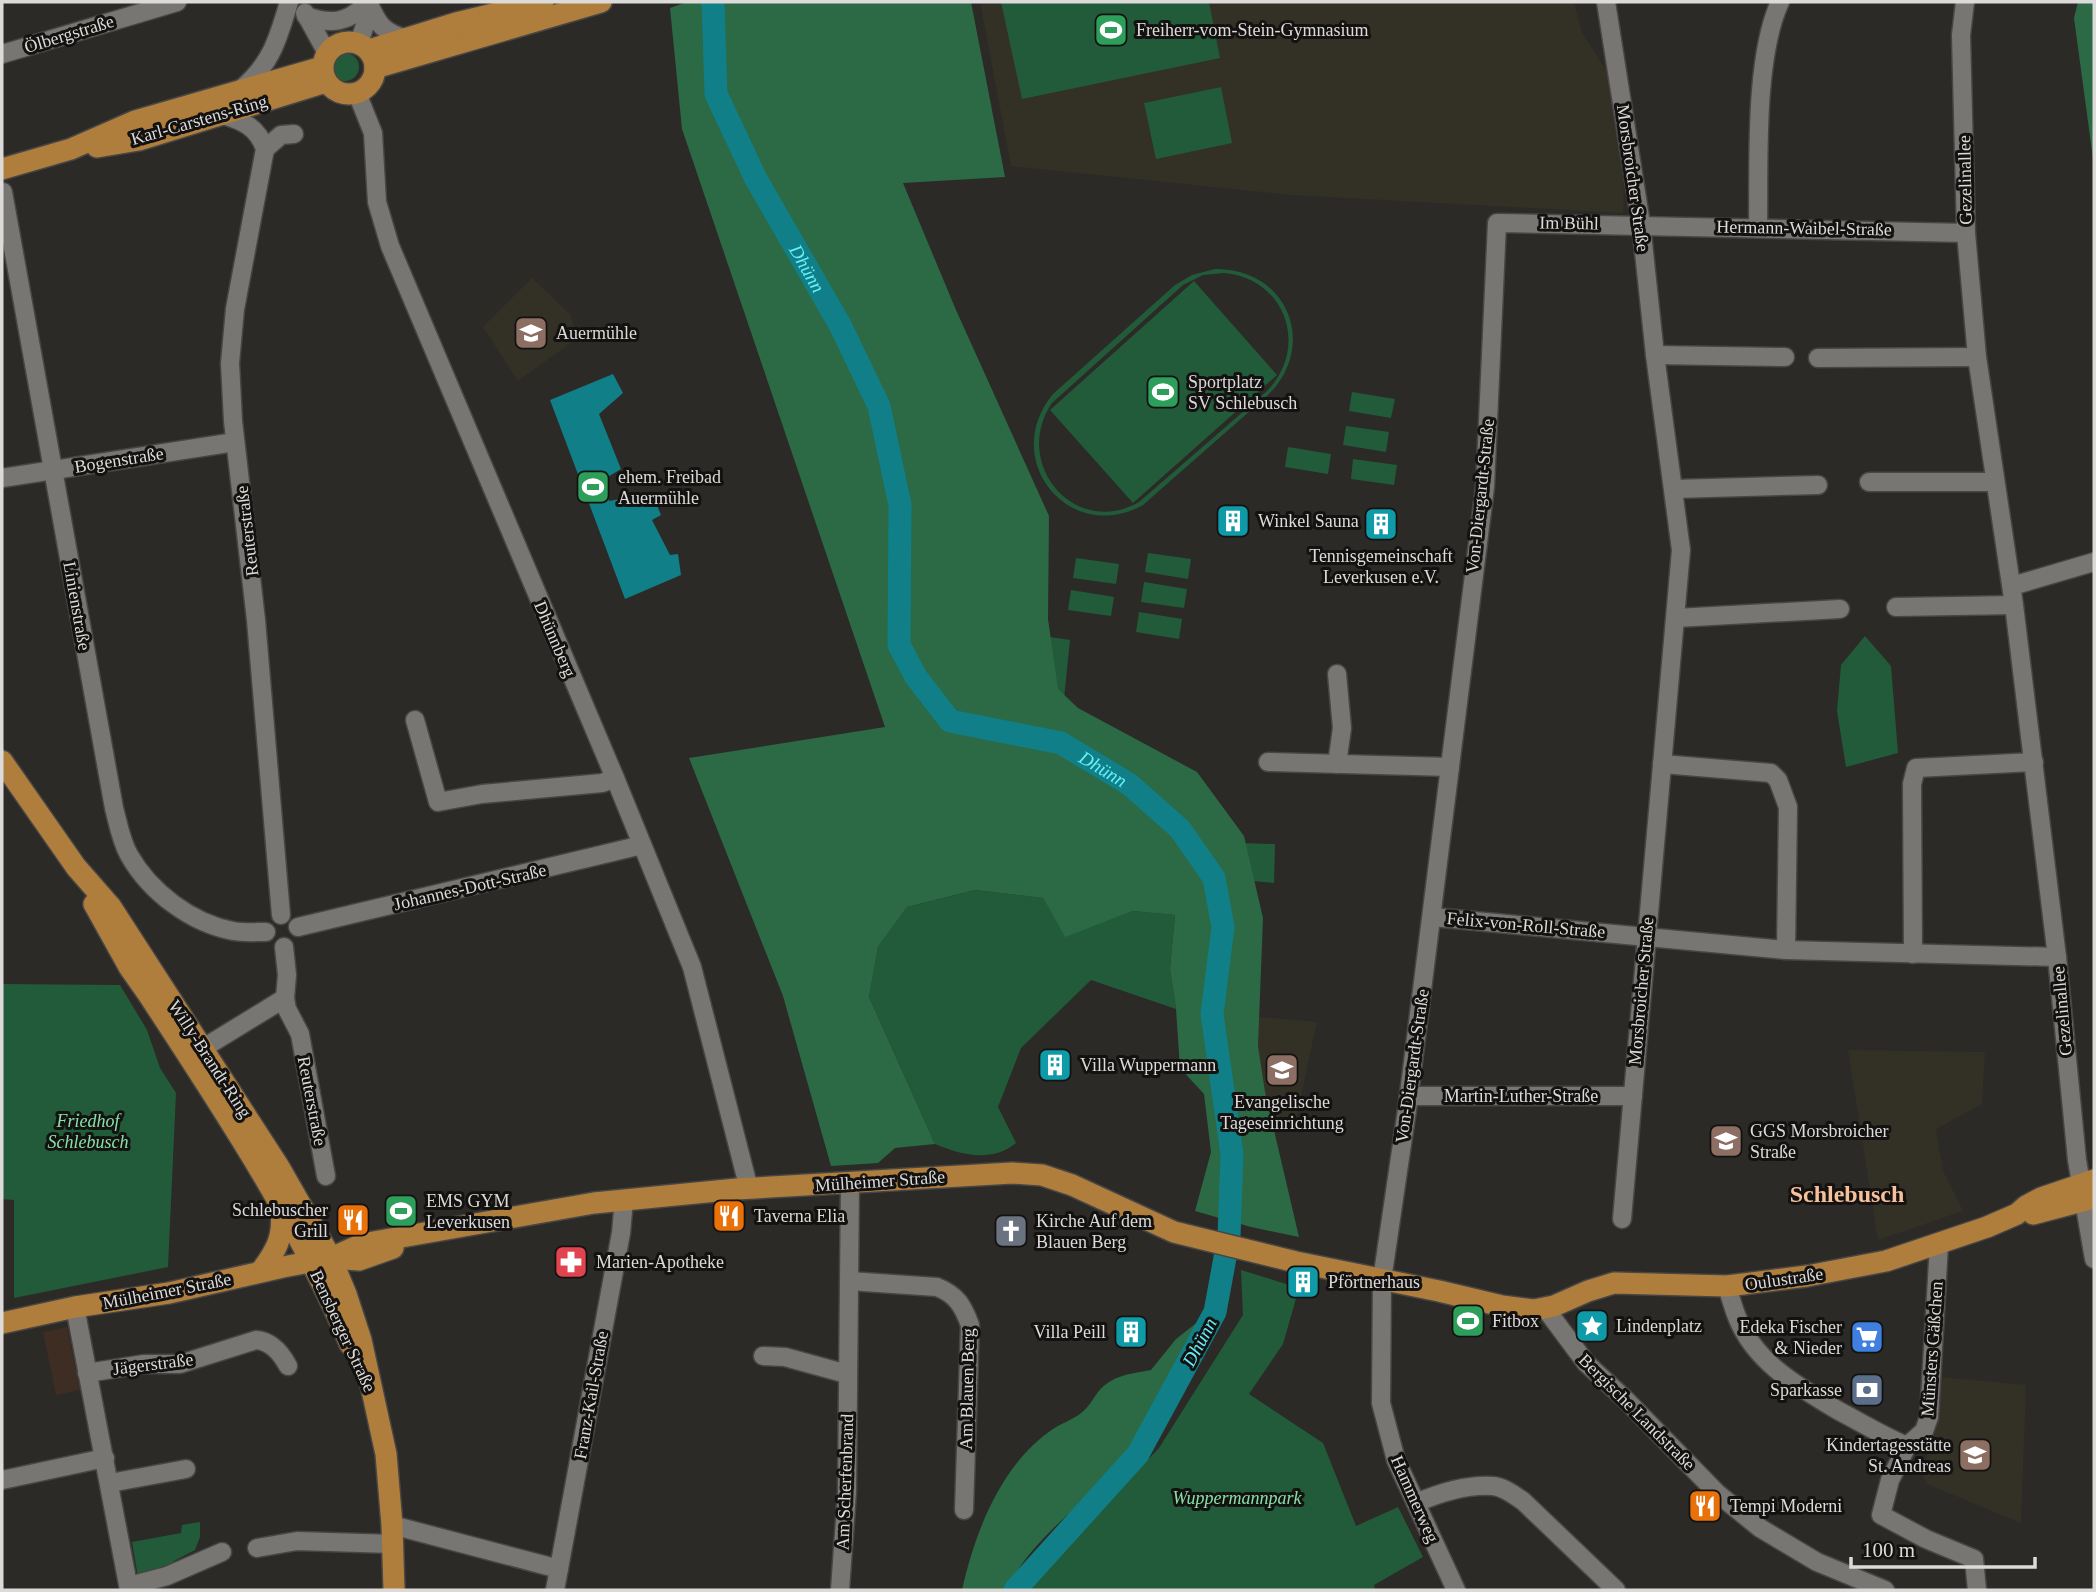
<svg xmlns="http://www.w3.org/2000/svg" width="2096" height="1592" viewBox="0 0 2096 1592" font-family="'Times New Roman',serif">
  <style>
    .commercial { fill: #3e2d23 }
    .built { fill: #333026 }
    .green { fill: #225b39; fill-rule: evenodd }
    .forest { fill: #2b6a44 }
    .water { fill: #107f87 }
    .lines { fill: none; stroke-linecap: round; stroke-linejoin: round }
    .river { stroke: #107f87; stroke-width: 23 }
    .minor-casing { stroke: #474644; stroke-width: 21 }
    .major-casing { stroke: #474644; stroke-width: 24 }
    .minor { stroke: #787672; stroke-width: 18 }
    .major { stroke: #af7e3d; stroke-width: 21 }
    .labels { text-anchor: middle; stroke-width: 6; stroke-linejoin: round; paint-order: stroke }
    .poi-label { font-size: 18px; fill: #dcdbd9; stroke: #131211; text-anchor: start }
    .street-label { font-size: 18px; fill: #dcdbd9; stroke: #131211 }
    .park-label { font-size: 18px; font-style: italic; fill: #87e0a6; stroke: #131211 }
    .water-label { font-size: 19px; font-style: italic; fill: #66effb; stroke: #131211 }
    .district-label { font-size: 24px; font-weight: bold; fill: #f6c09b; stroke: #131211 }
  </style>
  <rect width="100%" height="100%" fill="#2b2a26"/>
  <polygon class="commercial" points="67,1327 80,1390 56,1395 43,1332"/>
  <g class="built">
    <polygon points="980,2 1574,2 1581,30 1610,77 1624,188 1623,213 1292,195 1011,166"/>
    <polygon points="532,278 571,315 576,339 518,381 483,327"/>
    <polygon points="1250,1016 1317,1022 1296,1119 1265,1118"/>
    <polygon points="1848,1050 1985,1052 1982,1104 1936,1129 1943,1171 1963,1211 1878,1240"/>
    <polygon points="1939,1377 2026,1385 2021,1523 1927,1484 1922,1475 1933,1436"/>
  </g>
  <g class="green">
    <polygon points="1001,2 1209,2 1220,58 1022,99"/>
    <circle cx="345" cy="67" r="14"/>
    <polygon points="1221,87 1232,143 1156,159 1144,103"/>
    <path d="M 1215,269 C 1288,268 1319,346 1267,396 L 1143,505 C 1069,546 999,459 1053,394 L 1175,285 L 1192,275 ZM 1224,273 C 1285,278 1310,347 1267,391 L 1139,502 C 1075,539 1011,463 1052,403 L 1183,285 L 1203,275 Z"/>
    <polygon points="1194,281 1277,375 1133,503 1050,410"/>
    <polygon points="1352,392 1395,399 1391,418 1349,411"/>
    <polygon points="1346,426 1389,432 1386,452 1343,445"/>
    <polygon points="1288,447 1331,454 1328,474 1285,467"/>
    <polygon points="1353,459 1397,465 1394,485 1351,479"/>
    <polygon points="1148,553 1191,559 1188,579 1145,572"/>
    <polygon points="1076,558 1119,564 1116,584 1073,578"/>
    <polygon points="1144,582 1187,589 1184,608 1141,602"/>
    <polygon points="1071,590 1114,597 1111,616 1068,610"/>
    <polygon points="1139,612 1182,619 1179,639 1136,632"/>
    <polygon points="1044,636 1070,640 1064,699 1050,697"/>
    <polygon points="1865,636 1891,666 1898,753 1846,767 1837,711 1841,665"/>
    <polygon points="1240,843 1275,844 1274,883 1252,881"/>
    <path d="M 975,890 L 1043,898 L 1065,936 L 1133,911 L 1175,915 L 1170,969 L 1176,1009 L 1091,980 L 1021,1048 L 998,1107 L 1016,1143 C 992,1163 961,1155 935,1144 L 869,997 L 878,947 L 907,907 Z"/>
    <polygon points="2,984 120,985 147,1030 160,1068 176,1093 168,1267 14,1298 14,1200 2,1199"/>
    <polygon points="1241,1270 1299,1288 1283,1344 1249,1394 1323,1443 1356,1526 1398,1507 1423,1557 1374,1585 1375,1590 1031,1590 1048,1563 1159,1448 1243,1315"/>
    <polygon points="200,1522 200,1537 195,1550 174,1561 168,1572 138,1577 132,1542 181,1533 182,1525"/>
  </g>
  <g class="forest">
    <polygon points="687,2 971,2 1005,177 903,183 956,310 1049,516 1048,619 1058,689 1078,708 1197,772 1244,836 1263,918 1258,1046 1265,1092 1299,1237 1251,1227 1195,1211 1211,1152 1204,1094 1180,1068 1176,1009 1170,969 1175,915 1133,911 1065,937 1043,898 975,890 907,907 878,947 869,997 935,1144 895,1148 878,1163 831,1166 783,996 689,758 885,727 682,129 670,8"/>
    <polygon points="2078,2 2094,2 2094,166 2074,18"/>
    <path d="M 1204,1317 L 1213,1323 C 1189,1357 1175,1397 1150,1431 C 1118,1476 1069,1508 1033,1550 C 1022,1562 1014,1577 1005,1590 L 962,1590 C 975,1532 1001,1464 1053,1429 C 1061,1423 1073,1420 1081,1413 C 1088,1408 1093,1399 1098,1392 C 1112,1375 1130,1374 1151,1370 L 1176,1339 Z"/>
  </g>
  <polygon class="water" points="613,374 623,393 599,414 621,469 601,481 609,501 652,493 661,515 652,520 670,555 678,554 681,575 625,599 550,400"/>
  <g class="lines">
    <path class="river" id="s1" d="M 713,2 L 716,94 L 756,179 L 840,325 L 879,406 L 900,505 L 899,645 L 916,677 L 950,721 L 1061,743 L 1129,784 L 1180,829 L 1214,878 L 1223,927 L 1212,1014 L 1232,1154 L 1229,1236 L 1215,1312 L 1138,1454 L 1015,1590"/>
    <defs>
      <g id="minor">
        <path d="M 368,2 C 378,24 382,32 407,39"/>
        <polyline points="1606,2 1641,224 1655,355 1681,550 1622,1219"/>
        <polyline points="1965,2 1961,35 1966,233 1977,357 2014,605 2057,957 2077,1160 2094,1259"/>
        <polyline points="305,13 327,53"/>
        <path d="M 306,16 C 331,25 349,23 368,2"/>
        <polyline points="359,43 365,25 368,2"/>
        <polyline points="2,54 177,2"/>
        <path d="M 240,90 C 271,65 278,39 289,2"/>
        <polyline points="357,93 373,133 377,202 390,246 615,778 692,967 749,1189"/>
        <path d="M 223,115 C 244,121 258,128 265,149 L 235,309 L 230,363 L 233,421 L 256,620 L 281,915"/>
        <polyline points="265,149 281,135 294,134"/>
        <path d="M 3,192 L 114,808 C 118,823 121,841 129,855 C 150,892 191,923 233,931 C 244,933 256,932 266,932"/>
        <path d="M 1758,227 C 1759,164 1754,58 1780,2"/>
        <polyline points="1655,355 1785,357"/>
        <polyline points="1818,358 1977,357"/>
        <polyline points="2,478 235,442"/>
        <polyline points="1869,482 1995,482"/>
        <polyline points="1674,489 1818,485"/>
        <polyline points="2012,586 2094,562"/>
        <polyline points="1896,607 2014,605"/>
        <polyline points="1676,618 1840,609"/>
        <polyline points="1337,674 1342,728 1337,764"/>
        <polyline points="415,720 438,802 482,794 602,783 615,778"/>
        <polyline points="1268,762 1450,767"/>
        <polyline points="1662,764 1771,773 1778,780 1788,807 1786,950"/>
        <polyline points="1432,917 1786,950 2057,957"/>
        <polyline points="298,927 642,845"/>
        <polyline points="284,947 287,975 285,998 287,1009 300,1034 326,1176"/>
        <polyline points="1913,954 1912,784 1916,768 2034,762"/>
        <polyline points="192,1055 285,998"/>
        <polyline points="1409,1096 1633,1096"/>
        <path d="M 849,1281 L 937,1287 C 957,1295 963,1306 970,1325 L 964,1510"/>
        <path d="M 1727,1286 C 1730,1296 1733,1307 1737,1317 C 1755,1363 1799,1387 1839,1411 C 1862,1423 1883,1436 1907,1446"/>
        <polyline points="75,1307 129,1590"/>
        <polyline points="1545,1308 1586,1363 1626,1400 1718,1494 1760,1528 1817,1562 1885,1590"/>
        <polyline points="763,1356 785,1357 847,1374"/>
        <path d="M 87,1373 L 144,1364 L 180,1364 L 256,1340 C 271,1341 281,1353 288,1366"/>
        <polyline points="1907,1446 1924,1431 1929,1417 1939,1244"/>
        <polyline points="1907,1446 1890,1480 1881,1515 1926,1539 1974,1559 1977,1590"/>
        <polyline points="2,1480 105,1458"/>
        <polyline points="110,1483 186,1469"/>
        <path d="M 1416,1503 C 1439,1493 1467,1484 1493,1486 C 1504,1487 1514,1495 1523,1501 L 1616,1590"/>
        <polyline points="392,1525 559,1569"/>
        <polyline points="257,1548 297,1541 393,1544"/>
        <polyline points="129,1586 167,1576 222,1552"/>
        <polyline points="555,1590 621,1233 624,1200"/>
        <polyline points="840,1590 847,1492 850,1183"/>
        <polyline points="1456,1590 1396,1460 1381,1403 1382,1280 1407,1110 1485,487 1497,223 1966,233"/>
      </g>
      <g id="major">
        <circle cx="349" cy="68" r="26"/>
        <polyline points="369,50 456,23 543,2"/>
        <polyline points="375,68 601,2"/>
        <polyline points="97,147 139,140 326,82"/>
        <polyline points="2,169 71,149 135,121 322,67"/>
        <polyline points="2,761 76,867 111,907 279,1167 331,1258 346,1294 361,1340 386,1454 392,1525 394,1590"/>
        <path d="M 94,904 L 129,967 L 148,994 C 222,1107 297,1220 350,1344"/>
        <polyline points="2033,1214 2094,1198"/>
        <polyline points="331,1258 362,1244 594,1203 737,1189 1012,1173 1042,1175 1072,1185 1174,1232 1296,1262 1439,1291 1502,1306 1534,1310 1554,1306 1588,1291 1614,1283 1727,1286 1807,1276 1886,1261 1987,1227 2017,1214 2026,1206 2041,1198 2094,1180"/>
        <path d="M 261,1271 C 276,1251 284,1237 281,1211"/>
        <polyline points="2,1323 75,1307 169,1293 283,1267 331,1258 359,1260 393,1248"/>
      </g>
    </defs>
    <use href="#minor" class="minor-casing"/>
    <use href="#major" class="major-casing"/>
    <use href="#minor" class="minor"/>
    <use href="#major" class="major"/>
  </g>
  <defs>
    <symbol id="stadium-square" viewBox="-11 -11 22 22"><rect x="-9" y="-9" width="18" height="18" rx="4" fill="#2e9e5b" stroke="#131211"/><path d="M0-5a6.5 5 0 1 0 0 10a6.5 5 0 1 0 0-10ZM-3.5-1.8h7v3.6h-7Z" fill="#fff"/></symbol>
    <symbol id="school-square" viewBox="-11 -11 22 22"><rect x="-9" y="-9" width="18" height="18" rx="4" fill="#8d6e63" stroke="#131211"/><path d="M0-5L7-2L0 1L-7-2ZM-4 1L0 2.5L4 1V4Q0 6-4 4Z" fill="#fff"/></symbol>
    <symbol id="building-square" viewBox="-11 -11 22 22"><rect x="-9" y="-9" width="18" height="18" rx="4" fill="#0f9aa8" stroke="#131211"/><path d="M-4-6H4V6H1V3H-1V6H-4ZM-2.5-4.3h1.7v1.8h-1.7ZM.8-4.3h1.7v1.8H.8ZM-2.5-1h1.7V.8h-1.7ZM.8-1h1.7V.8H.8Z" fill="#fff"/></symbol>
    <symbol id="restaurant-square" viewBox="-11 -11 22 22"><rect x="-9" y="-9" width="18" height="18" rx="4" fill="#e8710a" stroke="#131211"/><path d="M-5-6h1v4h1v-4h1v4h1v-4h1v5L-1.5 .5V6h-2V.5L-5-1ZM5-6V6H3V1.5H1.5Q1.5-4 5-6Z" fill="#fff"/></symbol>
    <symbol id="church-square" viewBox="-11 -11 22 22"><rect x="-9" y="-9" width="18" height="18" rx="4" fill="#6b7280" stroke="#131211"/><path d="M-1.2-6h2.4v3.5h3.3v2.4h-3.3V6h-2.4V-.1h-3.3v-2.4h3.3Z" fill="#fff"/></symbol>
    <symbol id="pharmacy-square" viewBox="-11 -11 22 22"><rect x="-9" y="-9" width="18" height="18" rx="4" fill="#e0444e" stroke="#131211"/><path d="M-2-6h4v4h4v4h-4v4h-4v-4h-4v-4h4Z" fill="#fff"/></symbol>
    <symbol id="sight-square" viewBox="-11 -11 22 22"><rect x="-9" y="-9" width="18" height="18" rx="4" fill="#0f9aa8" stroke="#131211"/><path d="M0-6L1.8-2.2L6-1.7L2.9 1.2L3.7 5.4L0 3.3L-3.7 5.4L-2.9 1.2L-6-1.7L-1.8-2.2Z" fill="#fff"/></symbol>
    <symbol id="supermarket-square" viewBox="-11 -11 22 22"><rect x="-9" y="-9" width="18" height="18" rx="4" fill="#3f7fe0" stroke="#131211"/><path d="M-6-5.5h2.5l.6 2H6L4.5 2H-2.5L-4.4-4H-6ZM-1.5 3.2a1.3 1.3 0 1 0 .1 0ZM3 3.2a1.3 1.3 0 1 0 .1 0Z" fill="#fff"/></symbol>
    <symbol id="bank-square" viewBox="-11 -11 22 22"><rect x="-9" y="-9" width="18" height="18" rx="4" fill="#5c6f8a" stroke="#131211"/><path d="M-6-4H6V4H-6ZM0-2.3a2.3 2.3 0 1 0 0 4.6a2.3 2.3 0 1 0 0-4.6Z" fill="#fff"/></symbol>
  </defs>
  <g fill-rule="evenodd">
    <use href="#stadium-square" x="1092" y="11" width="38" height="38"/>
    <use href="#school-square" x="512" y="314" width="38" height="38"/>
    <use href="#stadium-square" x="1144" y="373" width="38" height="38"/>
    <use href="#stadium-square" x="574" y="468" width="38" height="38"/>
    <use href="#building-square" x="1214" y="502" width="38" height="38"/>
    <use href="#building-square" x="1362" y="505" width="38" height="38"/>
    <use href="#building-square" x="1036" y="1046" width="38" height="38"/>
    <use href="#school-square" x="1263" y="1051" width="38" height="38"/>
    <use href="#school-square" x="1707" y="1122" width="38" height="38"/>
    <use href="#stadium-square" x="382" y="1192" width="38" height="38"/>
    <use href="#restaurant-square" x="710" y="1197" width="38" height="38"/>
    <use href="#restaurant-square" x="334" y="1201" width="38" height="38"/>
    <use href="#church-square" x="992" y="1212" width="38" height="38"/>
    <use href="#pharmacy-square" x="552" y="1243" width="38" height="38"/>
    <use href="#building-square" x="1284" y="1263" width="38" height="38"/>
    <use href="#stadium-square" x="1449" y="1302" width="38" height="38"/>
    <use href="#sight-square" x="1573" y="1307" width="38" height="38"/>
    <use href="#building-square" x="1112" y="1313" width="38" height="38"/>
    <use href="#supermarket-square" x="1848" y="1318" width="38" height="38"/>
    <use href="#bank-square" x="1848" y="1371" width="38" height="38"/>
    <use href="#school-square" x="1956" y="1436" width="38" height="38"/>
    <use href="#restaurant-square" x="1686" y="1487" width="38" height="38"/>
  </g>
  <g class="labels">
    <g class="poi-label">
      <text x="1136" y="36">Freiherr-vom-Stein-Gymnasium</text>
      <text x="556" y="339">Auermühle</text>
      <text x="1188" y="388">Sportplatz<tspan x="1188" dy="21">SV Schlebusch</tspan></text>
      <text x="618" y="483">ehem. Freibad<tspan x="618" dy="21">Auermühle</tspan></text>
      <text x="1258" y="527">Winkel Sauna</text>
      <text x="1381" y="562" text-anchor="middle">Tennisgemeinschaft<tspan x="1381" dy="21">Leverkusen e.V.</tspan></text>
      <text x="1080" y="1071">Villa Wuppermann</text>
      <text x="1282" y="1108" text-anchor="middle">Evangelische<tspan x="1282" dy="21">Tageseinrichtung</tspan></text>
      <text x="1750" y="1137">GGS Morsbroicher<tspan x="1750" dy="21">Straße</tspan></text>
      <text x="426" y="1207">EMS GYM<tspan x="426" dy="21">Leverkusen</tspan></text>
      <text x="328" y="1216" text-anchor="end">Schlebuscher<tspan x="328" dy="21">Grill</tspan></text>
      <text x="754" y="1222">Taverna Elia</text>
      <text x="1036" y="1227">Kirche Auf dem<tspan x="1036" dy="21">Blauen Berg</tspan></text>
      <text x="596" y="1268">Marien-Apotheke</text>
      <text x="1328" y="1288">Pförtnerhaus</text>
      <text x="1492" y="1327">Fitbox</text>
      <text x="1616" y="1332">Lindenplatz</text>
      <text x="1842" y="1333" text-anchor="end">Edeka Fischer<tspan x="1842" dy="21">&amp; Nieder</tspan></text>
      <text x="1106" y="1338" text-anchor="end">Villa Peill</text>
      <text x="1842" y="1396" text-anchor="end">Sparkasse</text>
      <text x="1951" y="1451" text-anchor="end">Kindertagesstätte<tspan x="1951" dy="21">St. Andreas</tspan></text>
      <text x="1730" y="1512">Tempi Moderni</text>
    </g>
    <g class="street-label">
      <text transform="translate(69 34) rotate(-17)" y="6">Ölbergstraße</text>
      <text transform="translate(199 120) rotate(-16)" y="6">Karl-Carstens-Ring</text>
      <text transform="translate(1633 178) rotate(82)" y="6">Morsbroicher Straße</text>
      <text transform="translate(1965 180) rotate(-91)" y="6">Gezelinallee</text>
      <text transform="translate(1569 223) rotate(1)" y="6">Im Bühl</text>
      <text transform="translate(1804 228) rotate(1)" y="6">Hermann-Waibel-Straße</text>
      <text transform="translate(119 460) rotate(-9)" y="6">Bogenstraße</text>
      <text transform="translate(1480 496) rotate(-84)" y="6">Von-Diergardt-Straße</text>
      <text transform="translate(247 531) rotate(-97)" y="6">Reuterstraße</text>
      <text transform="translate(77 606) rotate(80)" y="6">Linienstraße</text>
      <text transform="translate(555 639) rotate(67)" y="6">Dhünnberg</text>
      <text transform="translate(470 887) rotate(-13)" y="6">Johannes-Dott-Straße</text>
      <text transform="translate(1526 925) rotate(5)" y="6">Felix-von-Roll-Straße</text>
      <text transform="translate(1641 991) rotate(-85)" y="6">Morsbroicher Straße</text>
      <text transform="translate(2062 1011) rotate(-95)" y="6">Gezelinallee</text>
      <text transform="translate(210 1059) rotate(57)" y="6">Willy-Brandt-Ring</text>
      <text transform="translate(1412 1066) rotate(-82)" y="6">Von-Diergardt-Straße</text>
      <text x="1521" y="1102">Martin-Luther-Straße</text>
      <text transform="translate(312 1101) rotate(79)" y="6">Reuterstraße</text>
      <text transform="translate(880 1181) rotate(-4)" y="6">Mülheimer Straße</text>
      <text transform="translate(1784 1279) rotate(-8)" y="6">Oulustraße</text>
      <text transform="translate(167 1291) rotate(-11)" y="6">Mülheimer Straße</text>
      <text transform="translate(343 1331) rotate(65)" y="6">Bensberger Straße</text>
      <text transform="translate(1932 1349) rotate(-86)" y="6">Münsters Gäßchen</text>
      <text transform="translate(153 1364) rotate(-7)" y="6">Jägerstraße</text>
      <text transform="translate(967 1389) rotate(-89)" y="6">Am Blauen Berg</text>
      <text transform="translate(591 1395) rotate(-80)" y="6">Franz-Kail-Straße</text>
      <text transform="translate(1637 1412) rotate(45)" y="6">Bergische Landstraße</text>
      <text transform="translate(845 1482) rotate(-88)" y="6">Am Scherfenbrand</text>
      <text transform="translate(1415 1499) rotate(66)" y="6">Hammerweg</text>
    </g>
    <g class="park-label">
      <text x="88" y="1127">Friedhof<tspan x="88" dy="21">Schlebusch</tspan></text>
      <text x="1237" y="1504">Wuppermannpark</text>
    </g>
    <g class="water-label">
      <text dy="7" stroke="none"><textPath href="#s1" startOffset="289">Dhünn</textPath></text>
      <text dy="7" stroke="none"><textPath href="#s1" startOffset="940">Dhünn</textPath></text>
      <text transform="translate(1199 1342) rotate(-62)" y="7">Dhünn</text>
    </g>
    <g class="district-label">
      <text x="1847" y="1202">Schlebusch</text>
    </g>
  </g>
  <rect width="2096" height="1592" fill="none" stroke="#dcdbd9" stroke-width="7"/>
  <path d="M1851 1557v10h184v-10" fill="none" stroke="#dcdbd9" stroke-width="3.5"/>
  <text x="1862" y="1557" font-size="21" fill="#dcdbd9" stroke="#131211" stroke-width="5" paint-order="stroke">100 m</text>
</svg>
